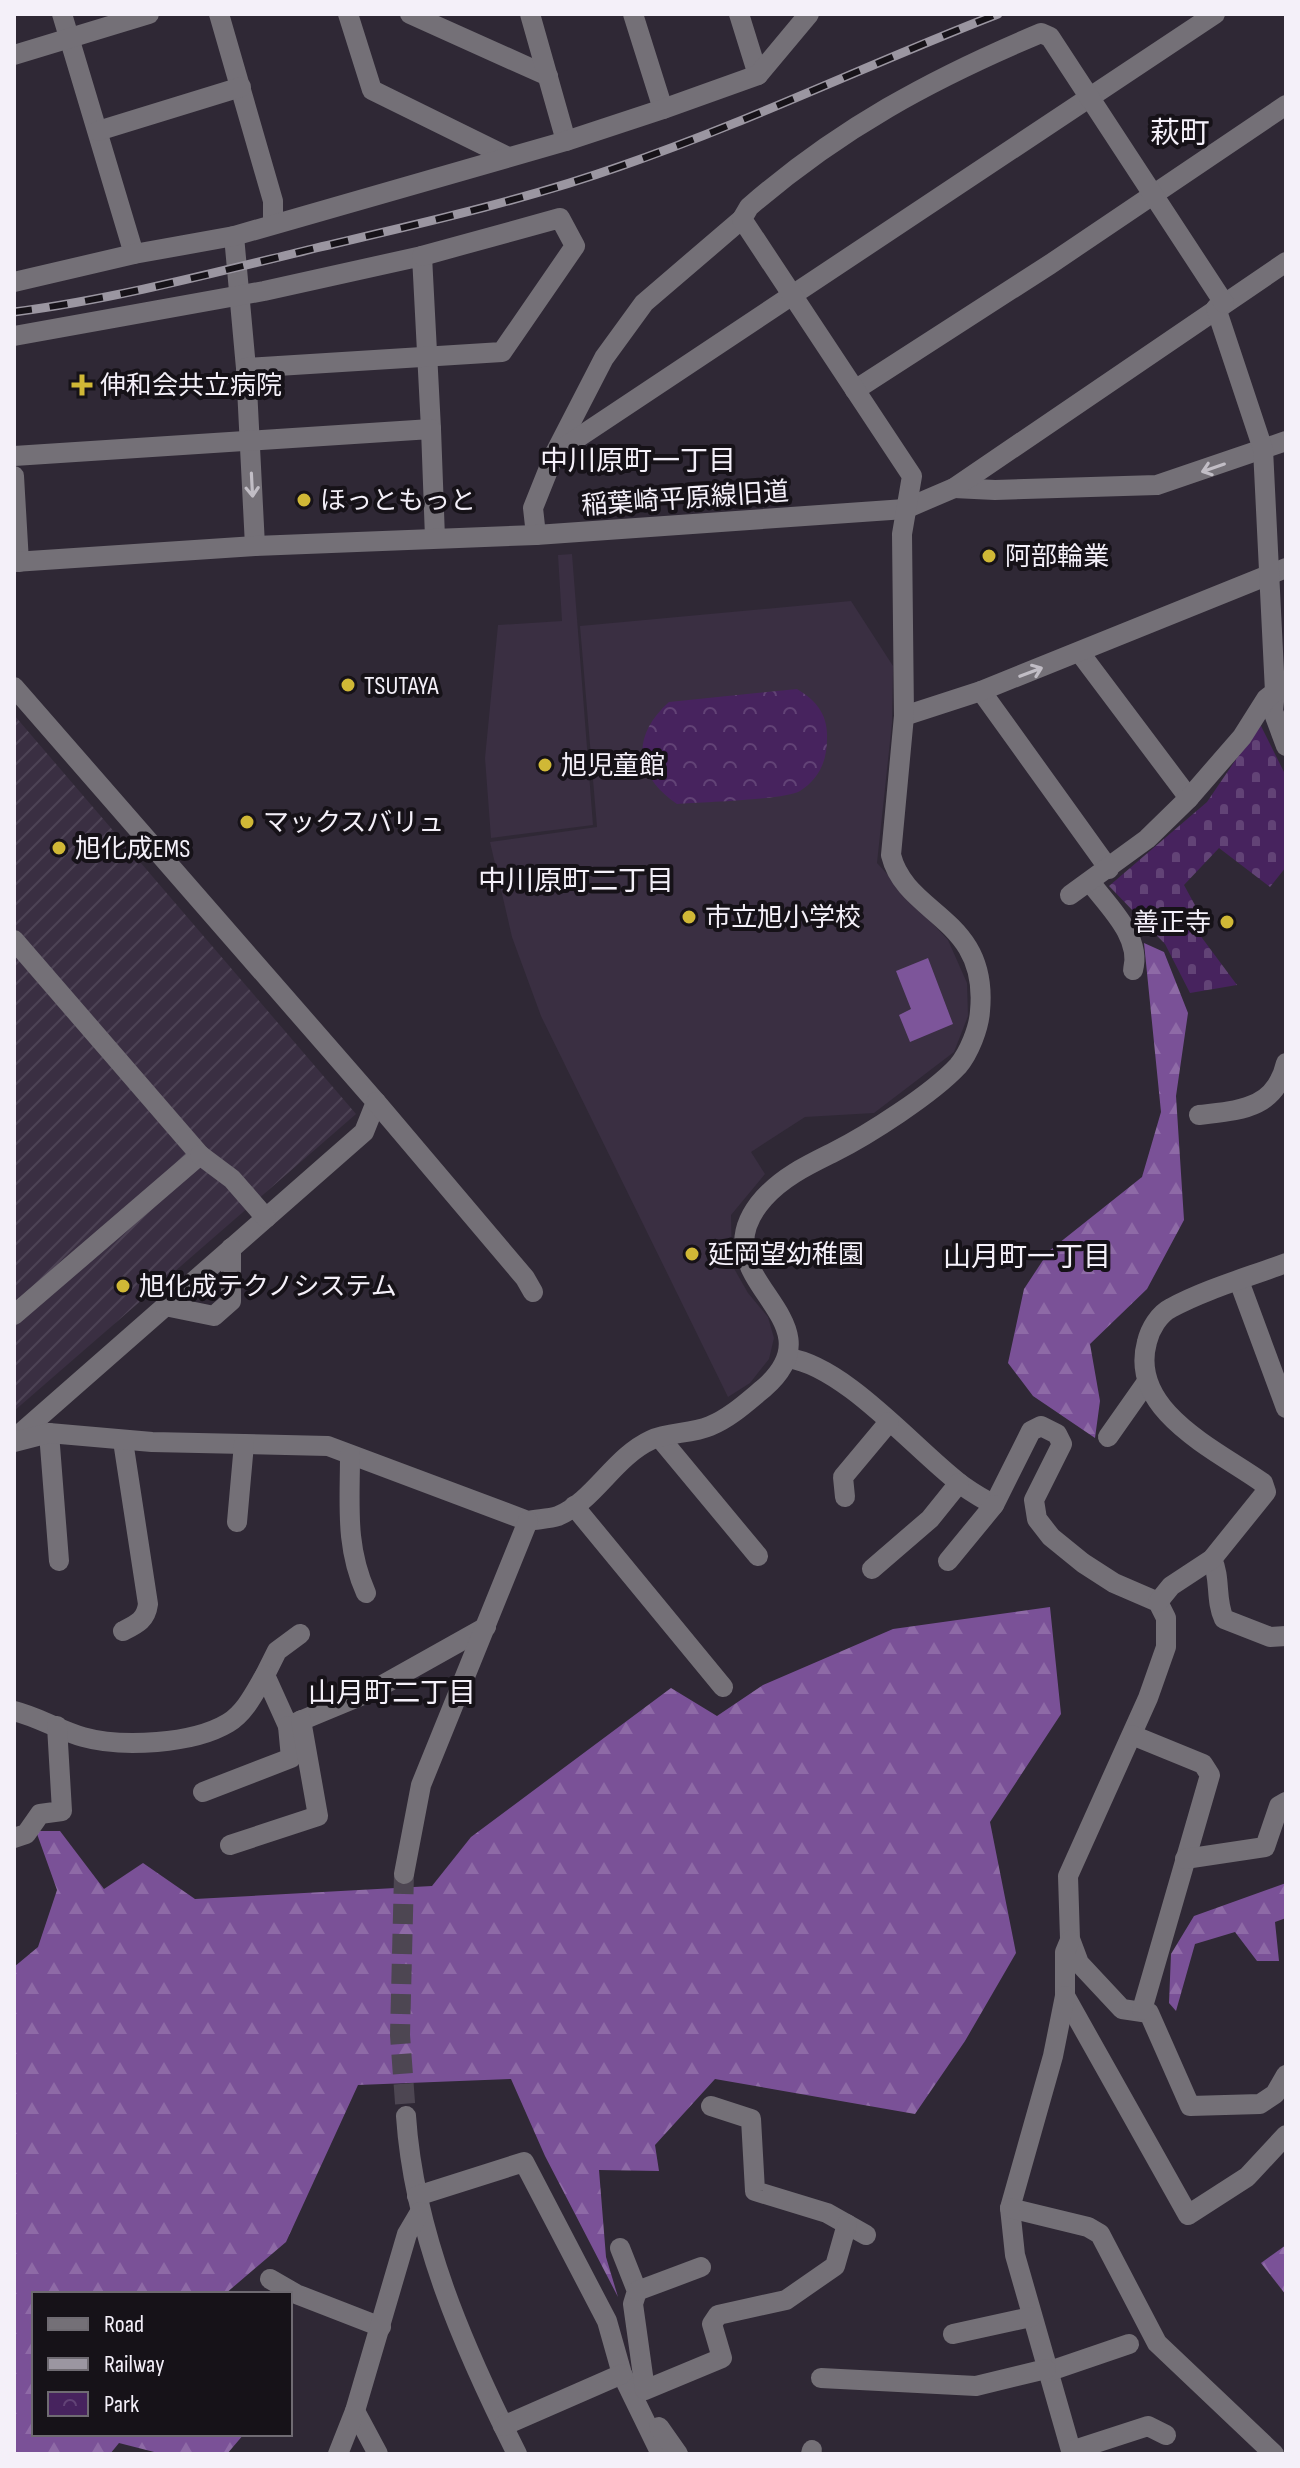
<svg xmlns="http://www.w3.org/2000/svg" width="1300" height="2468" viewBox="0 0 1300 2468" font-family="'Sofia Sans Condensed','Noto Sans JP',sans-serif">
  <style>
    .built { fill: #3a2f42 }
    .industrial { fill: url(#industrial-furrows) }
    .forest { fill: url(#forest-firs) }
    .cemetery { fill: url(#cemetery-stones) }
    .park { fill: url(#park-crowns) }
    .water { fill: #7d559a }
    .lines { fill: none; stroke-linecap: round; stroke-linejoin: round }
    .minor-tunnel { stroke: #4d4652; stroke-width: 20; stroke-dasharray: 20 10; stroke-linecap: butt }
    .minor { stroke: #747077; stroke-width: 20 }
    .rail-casing { stroke: #9b96a1; stroke-width: 9 }
    .rail { stroke: #161218; stroke-width: 6; stroke-dasharray: 18; stroke-linecap: butt }
    .oneway { stroke: #c1bdc5 }
    .poi-dot { fill: #d0b836; stroke: #161218; stroke-width: 3 }
    .labels { text-anchor: middle; stroke-width: 8; stroke-linejoin: round; paint-order: stroke }
    .poi-label { font-size: 26px; fill: #f4f0f9; stroke: #161218; text-anchor: start }
    .street-label { font-size: 26px; fill: #f4f0f9; stroke: #161218 }
    .neighbourhood-label { font-size: 28px; fill: #f4f0f9; stroke: #161218 }
    .quarter-label { font-size: 30px; fill: #f4f0f9; stroke: #161218 }
  </style>
  <defs>
    <pattern id="industrial-furrows" width="10" height="10" patternUnits="userSpaceOnUse" patternTransform="scale(2)"><rect width="10" height="10" fill="#3a2f42"/><path d="M-1 1l2-2M0 10L10 0M9 11l2-2" fill="none" stroke="#4d4355"/></pattern>
    <pattern id="forest-firs" width="22" height="20" patternUnits="userSpaceOnUse" patternTransform="scale(2)"><rect width="22" height="20" fill="#7a5197"/><path d="M5 1l3.5 6h-7zM16 11l3.5 6h-7z" fill="#8e6aa6"/></pattern>
    <pattern id="cemetery-stones" width="16" height="16" patternUnits="userSpaceOnUse" patternTransform="scale(2)"><rect width="16" height="16" fill="#47235e"/><path d="M2 7V4a2 2 0 0 1 4 0v3zM10 15v-3a2 2 0 0 1 4 0v3z" fill="#624376"/></pattern>
    <pattern id="park-crowns" width="20" height="18" patternUnits="userSpaceOnUse" patternTransform="scale(2)"><rect width="20" height="18" fill="#47235e"/><path d="M2 6a3 3 0 1 1 6 0M12 15a3 3 0 1 1 6 0" fill="none" stroke="#624376"/></pattern>
  </defs>
  <rect width="100%" height="100%" fill="#2f2835"/>
  <g class="built">
    <polygon points="572,554 593,825 491,838 485,758 498,625 562,621 558,555"/>
    <polygon points="851,601 893,666 892,723 877,863 948,940 967,983 968,1016 954,1052 874,1113 805,1117 751,1152 765,1174 731,1215 732,1265 748,1293 768,1317 774,1338 769,1359 750,1383 728,1397 541,1016 512,937 490,842 597,827 580,626"/>
  </g>
  <polygon class="industrial" points="14,715 356,1114 14,1411"/>
  <g class="forest">
    <polygon points="1144,943 1164,952 1188,1013 1176,1096 1184,1220 1147,1289 1090,1344 1100,1401 1095,1438 1033,1396 1008,1363 1024,1289 1049,1251 1142,1177 1161,1112"/>
    <polygon points="1050,1607 1061,1714 990,1822 1016,1953 965,2041 915,2114 715,2079 655,2145 659,2171 599,2170 606,2257 618,2297 545,2156 511,2079 358,2085 286,2242 225,2294 34,2294 34,2434 244,2434 227,2454 162,2454 119,2443 110,2454 14,2454 14,1967 38,1947 57,1890 36,1831 60,1831 104,1889 143,1863 195,1899 432,1886 471,1837 671,1688 717,1716 763,1685 893,1629"/>
    <polygon points="1286,1883 1286,1918 1275,1922 1279,1961 1257,1961 1235,1932 1195,1944 1176,2011 1169,2003 1171,1954 1194,1916"/>
    <polygon points="1286,2245 1286,2295 1261,2263"/>
  </g>
  <polygon class="cemetery" points="1260,724 1286,776 1286,867 1270,887 1219,848 1184,885 1196,907 1188,919 1237,985 1190,993 1165,944 1109,886 1207,802"/>
  <path class="park" d="M 797,689 C 817,701 828,715 827,739 C 827,761 819,779 800,791 C 785,800 700,802 677,804 C 635,775 630,737 669,702 Z"/>
  <polygon class="water" points="928,958 953,1024 910,1042 899,1015 911,1009 896,971"/>
  <g class="lines">
    <polyline class="minor-tunnel" points="404,1874 400,2035 406,2116"/>
    <g class="minor">
      <polyline points="62,14 134,254"/>
      <polyline points="219,14 273,201 273,222"/>
      <polyline points="348,14 372,90 508,157"/>
      <polyline points="410,14 548,76"/>
      <polyline points="530,14 566,141"/>
      <polyline points="633,14 663,109"/>
      <polyline points="739,14 758,75"/>
      <polyline points="14,55 149,14"/>
      <polyline points="98,131 241,87"/>
      <polyline points="234,236 246,368 255,546"/>
      <polyline points="14,282 134,254 234,236 566,141 663,109 758,75 809,14"/>
      <polyline points="14,336 264,291 422,256 431,429"/>
      <polyline points="246,368 502,352 575,246 560,218 422,256"/>
      <polyline points="855,390 1049,265 1286,105"/>
      <polyline points="555,453 604,358 644,303 742,219"/>
      <polyline points="14,456 431,429 435,538"/>
      <polyline points="14,476 19,562"/>
      <polyline points="954,488 995,490 1157,485 1286,441"/>
      <polyline points="536,535 533,508 555,453 1215,14"/>
      <polyline points="14,562 255,546 536,535 905,509 954,488 1286,262"/>
      <polyline points="1080,653 1189,798"/>
      <polyline points="14,687 376,1102 364,1132 14,1439"/>
      <polyline points="981,691 1109,869"/>
      <polyline points="1279,692 1275,692 1273,711 1286,746"/>
      <polyline points="904,716 981,691 1286,568"/>
      <path d="M 1090,882 C 1108,906 1142,937 1133,970"/>
      <polyline points="1070,895 1147,839 1189,798 1242,737 1266,699 1275,692 1263,449 1216,308"/>
      <polyline points="14,940 200,1155 14,1315"/>
      <polyline points="376,1102 525,1278 533,1292"/>
      <path d="M 1199,1115 C 1239,1110 1275,1110 1286,1063"/>
      <polyline points="200,1155 232,1179 266,1218"/>
      <polyline points="1239,1281 1286,1408"/>
      <polyline points="165,1306 214,1316 231,1301 231,1248"/>
      <path d="M 788,1358 C 844,1366 912,1446 958,1482 C 969,1491 982,1498 994,1505 L 1031,1431 L 1041,1426 L 1057,1434 L 1062,1444 L 1034,1500 L 1037,1519 L 1051,1537 L 1083,1563 L 1114,1583 L 1158,1602 L 1166,1618 L 1166,1647 L 1148,1698 L 1068,1876 L 1070,1939 L 1079,1963 L 1122,2009 L 1149,2013 L 1190,2106 L 1260,2104 L 1275,2094 L 1286,2075"/>
      <polyline points="49,1433 59,1561"/>
      <polyline points="1108,1437 1146,1383"/>
      <polyline points="660,1438 758,1556"/>
      <path d="M 123,1441 L 148,1604 C 146,1620 137,1624 123,1631"/>
      <path d="M 14,1442 L 49,1433 L 152,1442 L 328,1446 L 528,1521 C 537,1519 549,1519 558,1516 C 594,1501 614,1457 651,1440 C 669,1432 691,1434 710,1426 C 730,1418 747,1402 764,1388 C 846,1316 692,1279 764,1198 C 784,1176 808,1165 834,1152 C 868,1135 932,1094 958,1066 C 969,1053 979,1028 980,1011 C 989,917 906,916 891,855 L 904,716 L 902,534 L 912,476 L 742,219 L 749,207 C 839,129 931,79 1041,33 L 1050,37 L 1224,303"/>
      <path d="M 350,1455 C 350,1505 345,1546 366,1593"/>
      <polyline points="845,1497 843,1477 889,1422"/>
      <polyline points="574,1506 723,1687"/>
      <polyline points="237,1522 244,1444"/>
      <path d="M 1212,1559 C 1221,1578 1215,1600 1224,1619 L 1270,1637 L 1286,1636"/>
      <polyline points="948,1561 994,1505"/>
      <polyline points="872,1569 930,1519 959,1483"/>
      <path d="M 1158,1602 L 1171,1586 L 1212,1559 L 1266,1492 L 1263,1483 C 1217,1450 1128,1411 1147,1342 C 1150,1329 1159,1314 1171,1308 C 1206,1289 1249,1277 1286,1263"/>
      <polyline points="265,1675 277,1651 300,1634"/>
      <path d="M 14,1711 C 38,1717 59,1730 83,1737 C 122,1748 193,1744 228,1723 C 245,1713 255,1692 265,1675 L 288,1726 L 370,1692 L 486,1627"/>
      <polyline points="1132,1735 1203,1764 1210,1775 1142,2010"/>
      <polyline points="203,1792 291,1758 288,1726"/>
      <polyline points="14,1838 26,1834 40,1814 62,1811 57,1726"/>
      <polyline points="230,1845 318,1816 301,1720"/>
      <polyline points="1185,1859 1265,1847 1279,1806 1286,1802"/>
      <polyline points="404,1874 421,1785 528,1521"/>
      <polyline points="1070,1940 1065,1952 1065,1996 1188,2215 1247,2177 1286,2135"/>
      <polyline points="1065,1996 1053,2056 1010,2208 1015,2255 1072,2454"/>
      <polyline points="711,2106 751,2119 755,2191 827,2213 866,2235"/>
      <path d="M 406,2116 C 414,2235 464,2348 517,2454"/>
      <polyline points="417,2196 524,2162 607,2321 622,2374 661,2454"/>
      <polyline points="1010,2208 1088,2227 1100,2234 1157,2343 1274,2454"/>
      <polyline points="620,2248 637,2291 633,2304 645,2390 722,2358 712,2324 718,2315 786,2300 835,2266 847,2224"/>
      <polyline points="270,2279 296,2294 381,2327"/>
      <polyline points="637,2291 701,2267"/>
      <polyline points="953,2334 1031,2317"/>
      <polyline points="1047,2372 1129,2344"/>
      <polyline points="821,2378 976,2386 1046,2369"/>
      <polyline points="355,2411 378,2454"/>
      <polyline points="503,2426 622,2374"/>
      <polyline points="659,2427 678,2454"/>
      <polyline points="1071,2451 1148,2426 1166,2435"/>
      <polyline points="338,2454 355,2411 407,2234 420,2212"/>
      <polyline points="811,2454 812,2450"/>
    </g>
    <defs>
      <path id="rail" d="M 14,312 C 116,299 217,272 316,248 C 418,224 522,201 621,166 C 749,122 871,63 998,14"/>
    </defs>
    <use href="#rail" class="rail-casing"/>
    <use href="#rail" class="rail"/>
  </g>
  <defs><path id="oneway-shaft" d="M-6 0H5M1.5-3L5.5 0L1.5 3" fill="none" stroke-width="1.6" stroke-linecap="round" stroke-linejoin="round" transform="scale(2)"/></defs>
  <g class="oneway">
    <use href="#oneway-shaft" transform="translate(1213 468) rotate(161)"/>
    <use href="#oneway-shaft" transform="translate(252 485) rotate(87)"/>
    <use href="#oneway-shaft" transform="translate(1031 672) rotate(-21)"/>
  </g>
  <g class="poi-dot">
    <path d="M78 373h8v8h8v8h-8v8h-8v-8h-8v-8h8z"/>
    <circle cx="304" cy="500" r="8"/>
    <circle cx="989" cy="556" r="8"/>
    <circle cx="348" cy="685" r="8"/>
    <circle cx="545" cy="765" r="8"/>
    <circle cx="247" cy="822" r="8"/>
    <circle cx="59" cy="848" r="8"/>
    <circle cx="689" cy="917" r="8"/>
    <circle cx="1227" cy="922" r="8"/>
    <circle cx="692" cy="1254" r="8"/>
    <circle cx="123" cy="1286" r="8"/>
  </g>
  <g class="labels">
    <g class="poi-label">
      <text x="100" y="394">伸和会共立病院</text>
      <text x="320" y="509">ほっともっと</text>
      <text x="1005" y="565">阿部輪業</text>
      <text x="364" y="694">TSUTAYA</text>
      <text x="561" y="774">旭児童館</text>
      <text x="263" y="831">マックスバリュ</text>
      <text x="75" y="857">旭化成EMS</text>
      <text x="705" y="926">市立旭小学校</text>
      <text x="1211" y="931" text-anchor="end">善正寺</text>
      <text x="708" y="1263">延岡望幼稚園</text>
      <text x="139" y="1295">旭化成テクノシステム</text>
    </g>
    <g class="street-label">
      <text transform="translate(685 498) rotate(-4)" y="9">稲葉崎平原線旧道</text>
    </g>
    <g class="neighbourhood-label">
      <text x="638" y="470">中川原町一丁目</text>
      <text x="576" y="890">中川原町二丁目</text>
      <text x="1027" y="1266">山月町一丁目</text>
      <text x="392" y="1702">山月町二丁目</text>
    </g>
    <g class="quarter-label">
      <text x="1180" y="143">萩町</text>
    </g>
  </g>
  <rect width="1300" height="2468" fill="none" stroke="#f4f0f9" stroke-width="32"/>
  <rect x="32" y="2292" width="260" height="144" fill="#161218" stroke="#6f6b72" stroke-width="2"/>
  <rect x="48" y="2318" width="40" height="12" fill="#747077" stroke="#6f6b72" stroke-width="2"/>
  <text x="104" y="2332" font-size="24" fill="#f4f0f9">Road</text>
  <rect x="48" y="2358" width="40" height="12" fill="#9b96a1" stroke="#6f6b72" stroke-width="2"/>
  <text x="104" y="2372" font-size="24" fill="#f4f0f9">Railway</text>
  <rect x="48" y="2392" width="40" height="24" fill="url(#park-crowns)" stroke="#6f6b72" stroke-width="2"/>
  <text x="104" y="2412" font-size="24" fill="#f4f0f9">Park</text>
</svg>
